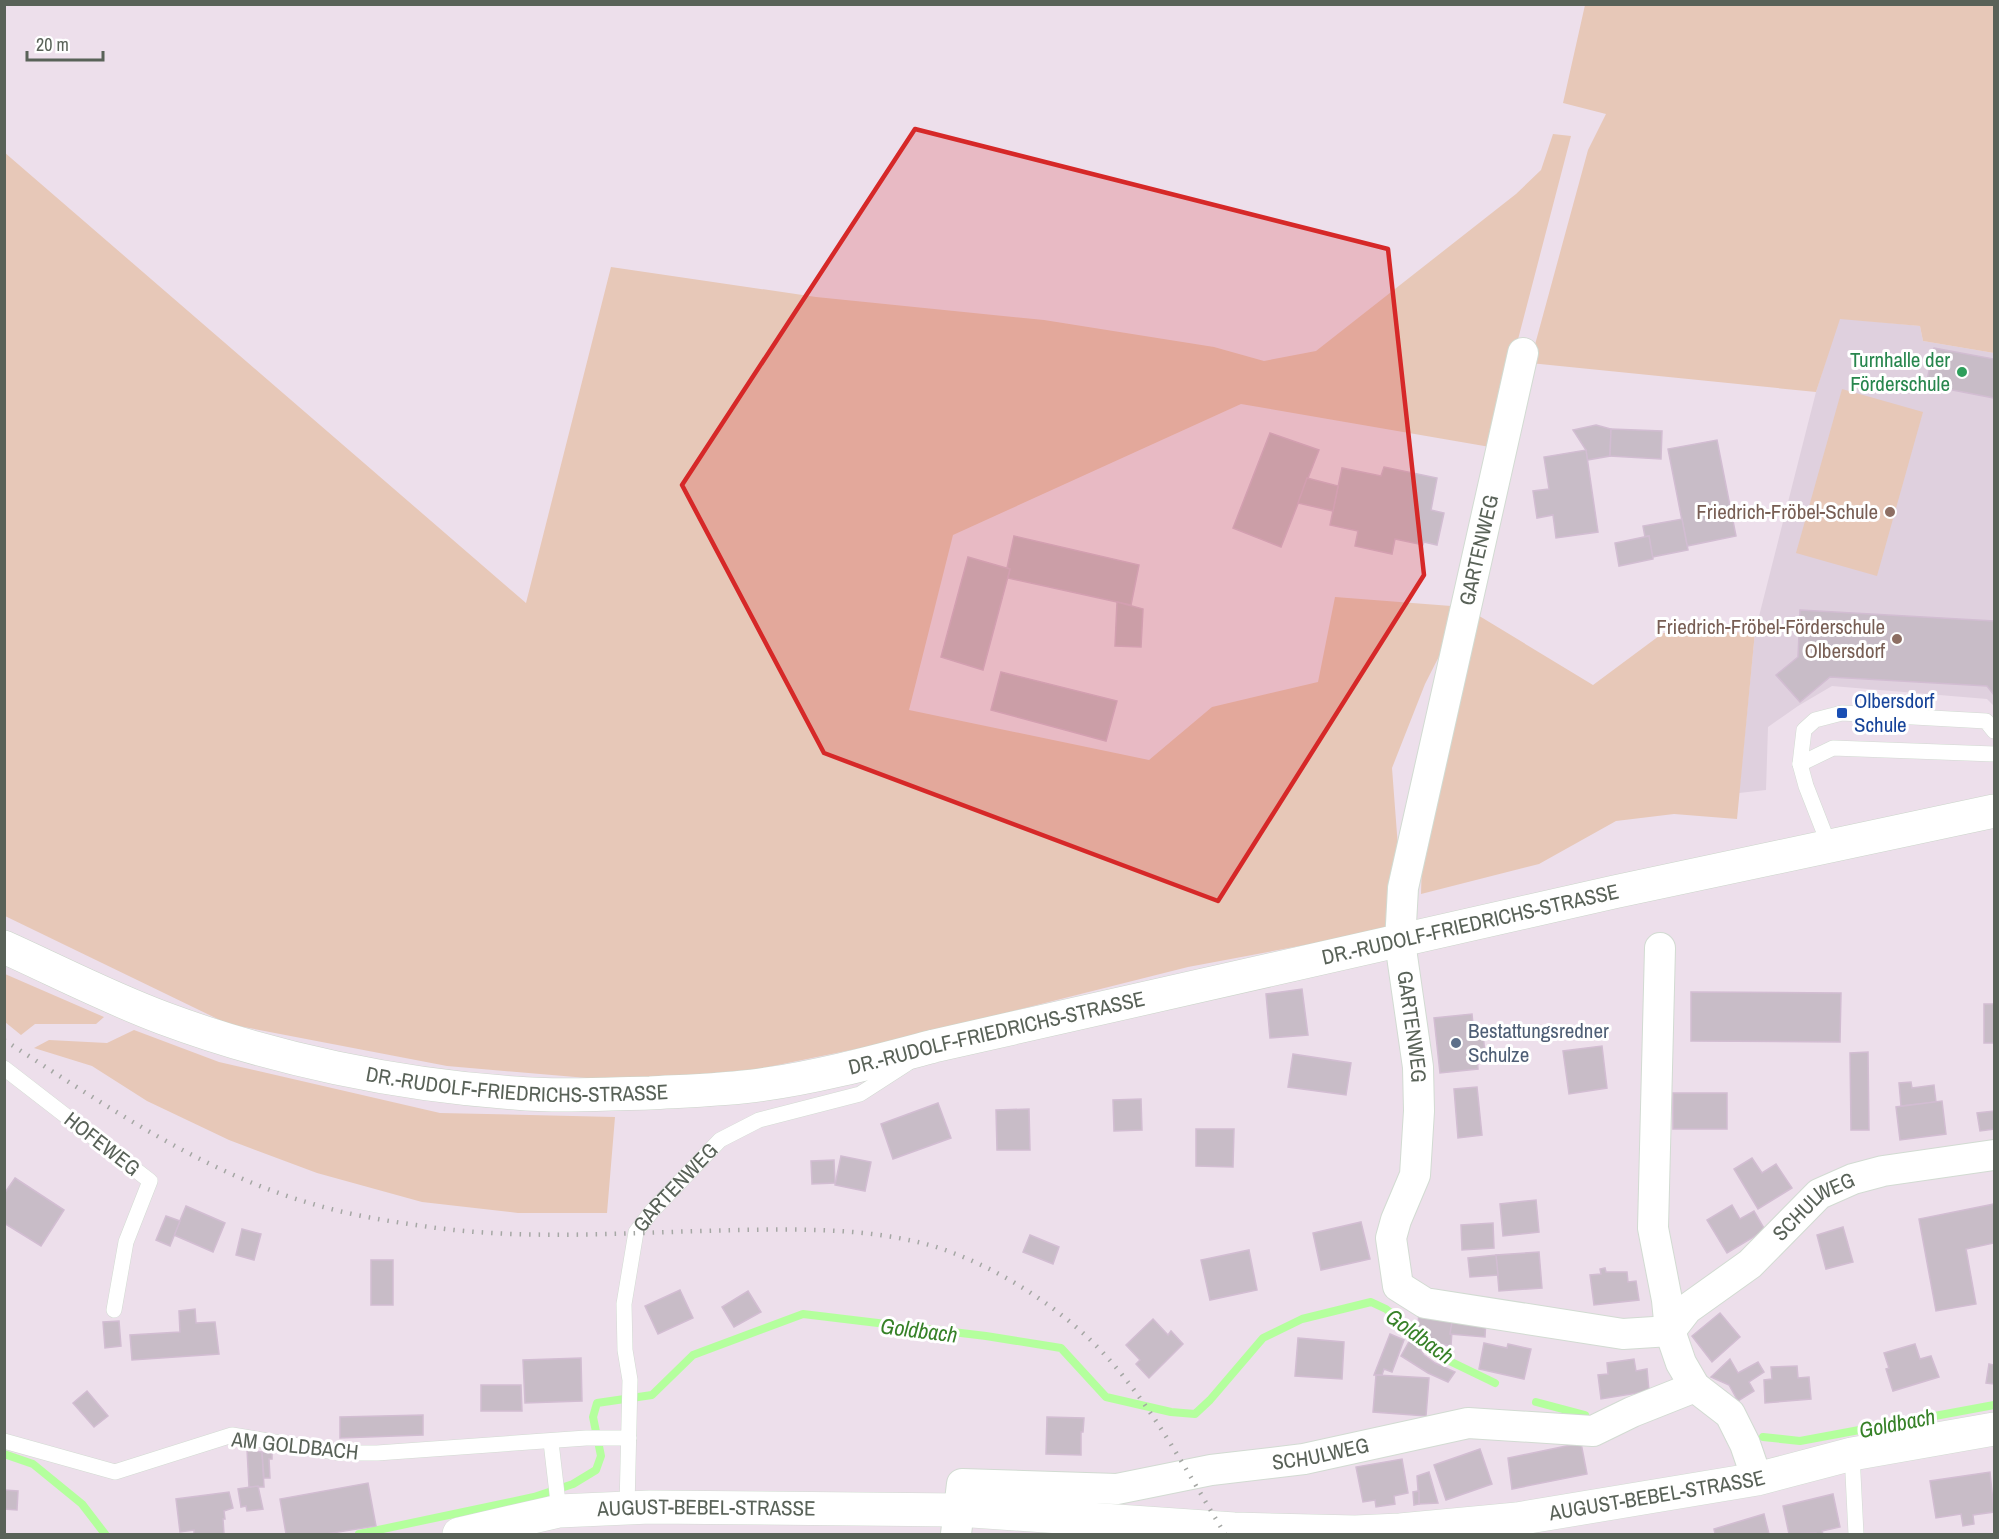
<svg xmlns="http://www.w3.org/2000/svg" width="1999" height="1539" viewBox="0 0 1999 1539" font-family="'Archivo Narrow',sans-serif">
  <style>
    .education { fill: #dfd0de }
    .green { fill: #e7c8b8 }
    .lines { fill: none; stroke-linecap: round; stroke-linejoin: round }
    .stream { stroke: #b4ff9d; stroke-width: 8 }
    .building { fill: #c8bcc7; stroke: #d2bdd2; stroke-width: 1.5 }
    .service-casing { stroke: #d2dbd2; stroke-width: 16 }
    .minor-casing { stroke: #d2dbd2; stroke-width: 32 }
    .tertiary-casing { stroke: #d2dbd2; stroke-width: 34 }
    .secondary-casing { stroke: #cbd5ca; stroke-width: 34 }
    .service { stroke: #fff; stroke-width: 15 }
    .minor { stroke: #fff; stroke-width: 30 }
    .tertiary { stroke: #fff; stroke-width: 33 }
    .secondary { stroke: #fff; stroke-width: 33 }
    .rail { stroke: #a5a7a4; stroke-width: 4.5; stroke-dasharray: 1.5 8; stroke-linecap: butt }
    .marked { fill: #d62828; fill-opacity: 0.2; stroke: #d62828; stroke-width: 4.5; stroke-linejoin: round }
    .leisure-dot { fill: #2e9e5b; stroke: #fff; stroke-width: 2 }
    .education-dot { fill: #8d6e63; stroke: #fff; stroke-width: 2 }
    .transit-dot { fill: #1a4fb4; stroke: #fff; stroke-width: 2 }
    .service-dot { fill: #5c6f8a; stroke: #fff; stroke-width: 2 }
    .labels { text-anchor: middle; stroke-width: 6; stroke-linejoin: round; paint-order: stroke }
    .leisure-label { font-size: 21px; fill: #27864d; stroke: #fff; text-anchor: end }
    .education-label { font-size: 21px; fill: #785e54; stroke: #fff; text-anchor: end }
    .street-label { font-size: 21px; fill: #596258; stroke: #fff }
    .transit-label { font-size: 21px; fill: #164399; stroke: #fff; text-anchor: start }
    .service-label { font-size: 21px; fill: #4e5e75; stroke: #fff; text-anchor: start }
    .water-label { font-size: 22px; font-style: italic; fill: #368127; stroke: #fff }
  </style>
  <rect width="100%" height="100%" fill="#eddfeb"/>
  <polygon class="education" points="1839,318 1920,326 1923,341 1994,353 1994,706 1987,699 1832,686 1798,706 1768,727 1766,790 1739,793 1755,632 1816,392"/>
  <g class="green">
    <polygon points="1585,5 1994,5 1994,353 1923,341 1920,326 1840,319 1816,392 1530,363 1588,150 1606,114 1563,103"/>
    <polygon points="1553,134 1571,136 1490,447 1241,404 953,535 909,710 1149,760 1212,707 1318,682 1335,597 1464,607 1425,684 1392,768 1401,887 1395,928 1188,967 890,1042 758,1069 622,1081 447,1066 228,1024 5,916 4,152 526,603 611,267 816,297 1044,320 1214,347 1264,361 1316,351 1516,194 1541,170"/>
    <polygon points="1842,389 1923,412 1877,576 1796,553"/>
    <polygon points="1476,614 1593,685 1663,633 1755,632 1737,819 1674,814 1616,821 1539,864 1421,894 1422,862"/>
    <polygon points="4,974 5,974 104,1017 96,1024 35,1024 21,1035 5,1022"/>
    <polygon points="134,1030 219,1062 440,1113 615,1117 607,1213 518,1213 422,1202 317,1173 229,1140 147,1101 92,1066 34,1048 49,1040 107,1043"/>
  </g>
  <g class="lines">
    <g class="stream">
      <polyline points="1536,1402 1585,1415"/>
      <polyline points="1763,1437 1800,1441 1994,1405"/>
      <polyline points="4,1454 33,1464 82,1504 105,1534"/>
      <polyline points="359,1534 534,1497 573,1484 596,1470 601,1456 593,1417 597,1403 652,1395 693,1355 803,1314 986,1336 1061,1348 1106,1397 1171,1412 1195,1414 1210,1400 1263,1338 1302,1319 1371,1302 1386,1309 1396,1317 1437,1355 1495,1383"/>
    </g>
  </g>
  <g class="building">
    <polygon points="1934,348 1994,359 1994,398 1926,385"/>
    <polygon points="1596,425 1611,429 1610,456 1587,460 1586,450 1573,430"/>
    <polygon points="1611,429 1662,431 1661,459 1610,456"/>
    <polygon points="1270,433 1319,450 1281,547 1233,528"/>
    <polygon points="1717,440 1736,536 1687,546 1668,449"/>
    <polygon points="1586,450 1598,532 1556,538 1553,515 1537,518 1533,491 1549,489 1544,457"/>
    <polygon points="1384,467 1437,478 1431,510 1444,513 1437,545 1424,542 1423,545 1395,539 1392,554 1355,546 1358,531 1330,525 1342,468 1381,476"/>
    <polygon points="1307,478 1338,486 1333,511 1298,503"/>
    <polygon points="1682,519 1688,550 1652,557 1649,536 1645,537 1643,526"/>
    <polygon points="1014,536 1139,565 1131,605 1008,578 1010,569 1007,568"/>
    <polygon points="1649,536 1653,559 1619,566 1615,543"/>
    <polygon points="968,557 1010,569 983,670 941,657"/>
    <polygon points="1117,602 1143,609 1141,647 1115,646"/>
    <polygon points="1800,610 1994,621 1994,695 1987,686 1830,677 1800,702 1776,675 1798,657"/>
    <polygon points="1001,672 1117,701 1106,741 991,710"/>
    <polygon points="1302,989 1308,1035 1270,1038 1266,994"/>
    <polygon points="1691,992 1841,993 1840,1042 1691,1041"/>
    <rect x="1984" y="1004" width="10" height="39"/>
    <polygon points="1472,1014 1474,1035 1483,1034 1485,1053 1477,1054 1478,1069 1440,1073 1434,1018"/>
    <polygon points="1602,1046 1607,1088 1569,1094 1563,1051"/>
    <polygon points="1868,1052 1869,1130 1851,1130 1850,1053"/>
    <polygon points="1293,1054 1351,1063 1346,1095 1288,1087"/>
    <polygon points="1911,1082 1912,1088 1934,1085 1936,1102 1901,1106 1899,1083"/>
    <polygon points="1477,1087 1482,1135 1458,1138 1454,1089"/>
    <rect x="1673" y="1093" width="54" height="36"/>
    <polygon points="1141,1099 1142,1130 1114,1131 1113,1100"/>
    <polygon points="1942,1101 1946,1134 1900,1140 1896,1107"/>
    <polygon points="938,1103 951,1138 893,1159 881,1124"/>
    <polygon points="1029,1109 1030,1150 997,1150 996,1110"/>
    <polygon points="1994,1111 1994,1129 1980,1131 1977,1113"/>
    <polygon points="1196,1129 1234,1129 1233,1167 1196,1166"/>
    <polygon points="841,1156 871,1162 865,1191 835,1185"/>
    <polygon points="1752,1158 1762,1173 1776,1164 1792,1188 1758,1209 1734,1169"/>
    <polygon points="834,1160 835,1183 812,1184 811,1161"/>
    <polygon points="15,1178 64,1210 41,1246 4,1223 4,1194"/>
    <polygon points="1536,1200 1539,1232 1503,1236 1500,1204"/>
    <polygon points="1994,1204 1994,1243 1966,1249 1976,1304 1936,1311 1919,1219"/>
    <polygon points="1732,1205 1740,1219 1754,1211 1765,1230 1727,1253 1707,1220"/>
    <polygon points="186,1206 225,1223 213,1252 174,1235"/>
    <polygon points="166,1216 180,1221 170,1246 156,1240"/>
    <polygon points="1361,1222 1370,1259 1321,1270 1313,1233"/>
    <polygon points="1493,1223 1494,1248 1462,1250 1461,1225"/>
    <polygon points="1843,1227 1853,1262 1826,1269 1817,1235"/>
    <polygon points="242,1229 261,1234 254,1260 236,1255"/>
    <polygon points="1030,1235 1059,1247 1053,1264 1023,1252"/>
    <polygon points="1249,1250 1257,1290 1210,1300 1201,1260"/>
    <polygon points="1539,1252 1542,1288 1499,1291 1496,1255"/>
    <polygon points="1496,1255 1498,1275 1470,1277 1468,1258"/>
    <rect x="371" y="1260" width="22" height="45"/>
    <polygon points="1605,1268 1606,1272 1627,1272 1628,1282 1636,1281 1639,1300 1594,1305 1590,1275 1601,1274 1600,1269"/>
    <polygon points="680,1290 693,1318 658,1334 645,1306"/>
    <polygon points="748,1291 761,1312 734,1327 722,1307"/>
    <polygon points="195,1309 196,1323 215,1322 219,1354 132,1360 130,1335 180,1332 179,1311"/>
    <polygon points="1419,1311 1453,1315 1451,1346 1434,1343 1418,1326"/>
    <polygon points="1720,1313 1740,1337 1712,1362 1692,1336"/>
    <polygon points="1453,1315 1486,1319 1485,1337 1450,1334"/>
    <polygon points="1153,1319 1168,1335 1171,1331 1183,1344 1149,1378 1136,1364 1140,1360 1126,1345"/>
    <polygon points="119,1321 121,1346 105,1348 103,1322"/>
    <polygon points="1390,1334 1404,1340 1392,1372 1384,1369 1382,1375 1374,1375"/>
    <polygon points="1298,1338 1344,1342 1342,1379 1295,1376"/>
    <polygon points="1411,1338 1424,1355 1435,1363 1455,1372 1448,1382 1428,1373 1401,1356"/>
    <polygon points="1484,1343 1507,1348 1508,1344 1531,1349 1524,1379 1479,1369"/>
    <polygon points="1915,1344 1920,1359 1931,1356 1939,1377 1893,1391 1886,1369 1889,1368 1884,1353"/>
    <polygon points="581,1358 582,1401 525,1403 523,1360"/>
    <polygon points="1634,1359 1636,1371 1647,1369 1649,1391 1601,1399 1598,1375 1608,1374 1607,1363"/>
    <polygon points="1730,1359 1738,1373 1758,1362 1764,1372 1749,1382 1754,1391 1738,1401 1729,1385 1711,1377"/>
    <polygon points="1989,1364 1994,1365 1994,1384 1986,1383"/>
    <polygon points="1797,1366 1798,1378 1809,1377 1811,1399 1765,1403 1764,1380 1772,1379 1771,1367"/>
    <polygon points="1376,1375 1429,1378 1426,1416 1373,1412"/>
    <polygon points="481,1385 521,1385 522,1411 481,1411"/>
    <polygon points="87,1391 108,1416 94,1427 73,1403"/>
    <polygon points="423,1415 423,1435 340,1438 340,1417"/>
    <polygon points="1047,1417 1084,1418 1083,1432 1081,1432 1081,1455 1046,1454"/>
    <polygon points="1581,1443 1587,1474 1512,1489 1508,1458"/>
    <polygon points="247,1449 262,1452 264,1487 249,1487"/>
    <polygon points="1480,1449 1492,1484 1446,1500 1434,1465"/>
    <polygon points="262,1452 272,1453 272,1459 269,1459 270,1478 264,1478"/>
    <polygon points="1402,1459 1408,1493 1394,1496 1395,1504 1376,1507 1375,1500 1363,1502 1356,1467"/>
    <polygon points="1429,1472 1438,1503 1419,1504 1417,1476"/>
    <polygon points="1990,1472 1994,1512 1973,1515 1974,1524 1963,1526 1961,1514 1936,1518 1930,1481"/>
    <polygon points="368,1483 376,1526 326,1534 286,1534 280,1499"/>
    <polygon points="258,1486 263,1509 247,1511 246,1506 241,1507 238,1489"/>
    <polygon points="4,1490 18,1491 17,1510 4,1509"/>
    <polygon points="1419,1491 1419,1504 1414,1505 1413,1492"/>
    <polygon points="229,1492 233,1508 224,1511 225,1519 223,1519 224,1534 194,1534 194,1530 180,1532 176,1499"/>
    <polygon points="1833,1494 1840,1527 1822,1531 1823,1534 1817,1534 1816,1533 1789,1534 1783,1506"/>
    <polygon points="1764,1514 1769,1534 1715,1534 1714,1529"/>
  </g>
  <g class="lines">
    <defs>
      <g id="service">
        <polyline points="1800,764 1833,748 1994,754"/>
        <polyline points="1829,845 1806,786 1800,764 1804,730 1815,720 1842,713 1986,721 1994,731"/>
        <polyline points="4,1068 150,1181 126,1242 114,1310"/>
        <polyline points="4,1441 115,1472 232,1435 341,1453 377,1453 586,1438 629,1438"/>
        <polyline points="551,1442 559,1511"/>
        <polyline points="1852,1454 1856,1534"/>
        <path id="s1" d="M 627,1507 L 630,1380 L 625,1350 L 624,1304 L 636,1232 L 652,1211 L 720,1140 L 759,1120 L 860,1094 L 908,1063"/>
      </g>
      <g id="minor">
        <path id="s2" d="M 1523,353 L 1403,888 L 1400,942 L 1418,1067 L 1419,1111 L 1415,1175 L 1396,1220 L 1391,1238 L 1398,1286 L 1425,1303 L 1623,1334 L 1670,1331"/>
        <polyline points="1660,948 1653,1228 1667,1300 1670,1331 1681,1363 1695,1387 1730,1414 1745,1444 1757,1479"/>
        <path id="s3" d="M 1670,1331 L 1687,1309 L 1750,1264 L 1819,1194 L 1853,1179 L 1883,1171 L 1994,1155"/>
        <path id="s4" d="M 956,1534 L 962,1484 L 1117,1489 L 1211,1470 L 1304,1459 L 1468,1423 L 1593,1431 L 1632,1412 L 1695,1387"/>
      </g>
      <g id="tertiary">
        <path id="s5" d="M 459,1534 L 559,1511 L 650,1507 L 958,1510 L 1234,1529 L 1355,1532 L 1400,1530 L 1517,1519 L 1757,1479 L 1852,1454 L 1994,1429"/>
      </g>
      <g id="secondary">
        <path id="s6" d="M 4,947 C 57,971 109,998 163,1018 C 273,1059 397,1085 515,1093 C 559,1097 605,1094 650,1093 C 686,1091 724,1090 760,1085 C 819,1077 877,1061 934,1046 L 1614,892 L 1994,811"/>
      </g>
    </defs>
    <use href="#service" class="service-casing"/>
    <use href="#minor" class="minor-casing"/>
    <use href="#tertiary" class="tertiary-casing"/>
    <use href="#secondary" class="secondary-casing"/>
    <use href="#service" class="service"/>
    <use href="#minor" class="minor"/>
    <use href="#tertiary" class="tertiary"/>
    <use href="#secondary" class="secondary"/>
    <path class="rail" d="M 4,1040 C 102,1103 200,1172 313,1204 C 346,1214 381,1220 416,1225 C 522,1242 631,1232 738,1230 C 803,1229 870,1228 933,1246 C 988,1263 1042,1296 1084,1334 C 1144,1389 1183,1466 1225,1534"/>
  </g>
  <path class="marked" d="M 915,129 L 1388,249 L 1424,575 L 1218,901 L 824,753 L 682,485 Z"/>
  <circle class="leisure-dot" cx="1962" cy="372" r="6"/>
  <g class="education-dot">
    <circle cx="1890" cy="512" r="6"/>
    <circle cx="1897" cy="639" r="6"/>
  </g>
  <rect class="transit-dot" x="1836" y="707" width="12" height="12" rx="3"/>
  <circle class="service-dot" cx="1456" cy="1043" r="6"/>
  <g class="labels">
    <g class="leisure-label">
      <text x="1950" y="367">Turnhalle der<tspan x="1950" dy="24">Förderschule</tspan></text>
    </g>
    <g class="education-label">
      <text x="1878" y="519">Friedrich-Fröbel-Schule</text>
      <text x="1885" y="634">Friedrich-Fröbel-Förderschule<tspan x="1885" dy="24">Olbersdorf</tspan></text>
    </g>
    <g class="street-label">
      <text transform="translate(1479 550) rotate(-77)" y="7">GARTENWEG</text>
      <text dy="7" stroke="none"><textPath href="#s6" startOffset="1509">DR.-RUDOLF-FRIEDRICHS-STRASSE</textPath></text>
      <text dy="7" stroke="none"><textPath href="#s2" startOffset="688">GARTENWEG</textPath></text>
      <text dy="7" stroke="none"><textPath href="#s6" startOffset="1023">DR.-RUDOLF-FRIEDRICHS-STRASSE</textPath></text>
      <text dy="7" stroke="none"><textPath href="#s6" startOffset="537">DR.-RUDOLF-FRIEDRICHS-STRASSE</textPath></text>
      <text transform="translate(102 1144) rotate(38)" y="7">HOFEWEG</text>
      <text dy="7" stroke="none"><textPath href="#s1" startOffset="336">GARTENWEG</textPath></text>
      <text dy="7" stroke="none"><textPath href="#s3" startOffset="192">SCHULWEG</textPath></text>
      <text transform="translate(295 1446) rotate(6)" y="7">AM GOLDBACH</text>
      <text dy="7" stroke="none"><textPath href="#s4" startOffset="412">SCHULWEG</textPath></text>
      <text dy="7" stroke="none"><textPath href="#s5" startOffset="1204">AUGUST-BEBEL-STRASSE</textPath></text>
      <text dy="7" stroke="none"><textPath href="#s5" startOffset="250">AUGUST-BEBEL-STRASSE</textPath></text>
    </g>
    <g class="transit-label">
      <text x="1854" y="708">Olbersdorf<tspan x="1854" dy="24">Schule</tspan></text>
    </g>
    <g class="service-label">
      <text x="1468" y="1038">Bestattungsredner<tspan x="1468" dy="24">Schulze</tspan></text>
    </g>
    <g class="water-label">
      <text transform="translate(919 1330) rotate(7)" y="8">Goldbach</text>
      <text transform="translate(1420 1336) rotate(36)" y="8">Goldbach</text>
      <text transform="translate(1897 1423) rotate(-11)" y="8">Goldbach</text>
    </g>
  </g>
  <rect width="1999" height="1539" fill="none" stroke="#596258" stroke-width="12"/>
  <path d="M27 51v9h76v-9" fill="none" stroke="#596258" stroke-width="3"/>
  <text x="36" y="51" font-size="18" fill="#596258" stroke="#ffffff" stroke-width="4.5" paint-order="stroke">20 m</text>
</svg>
